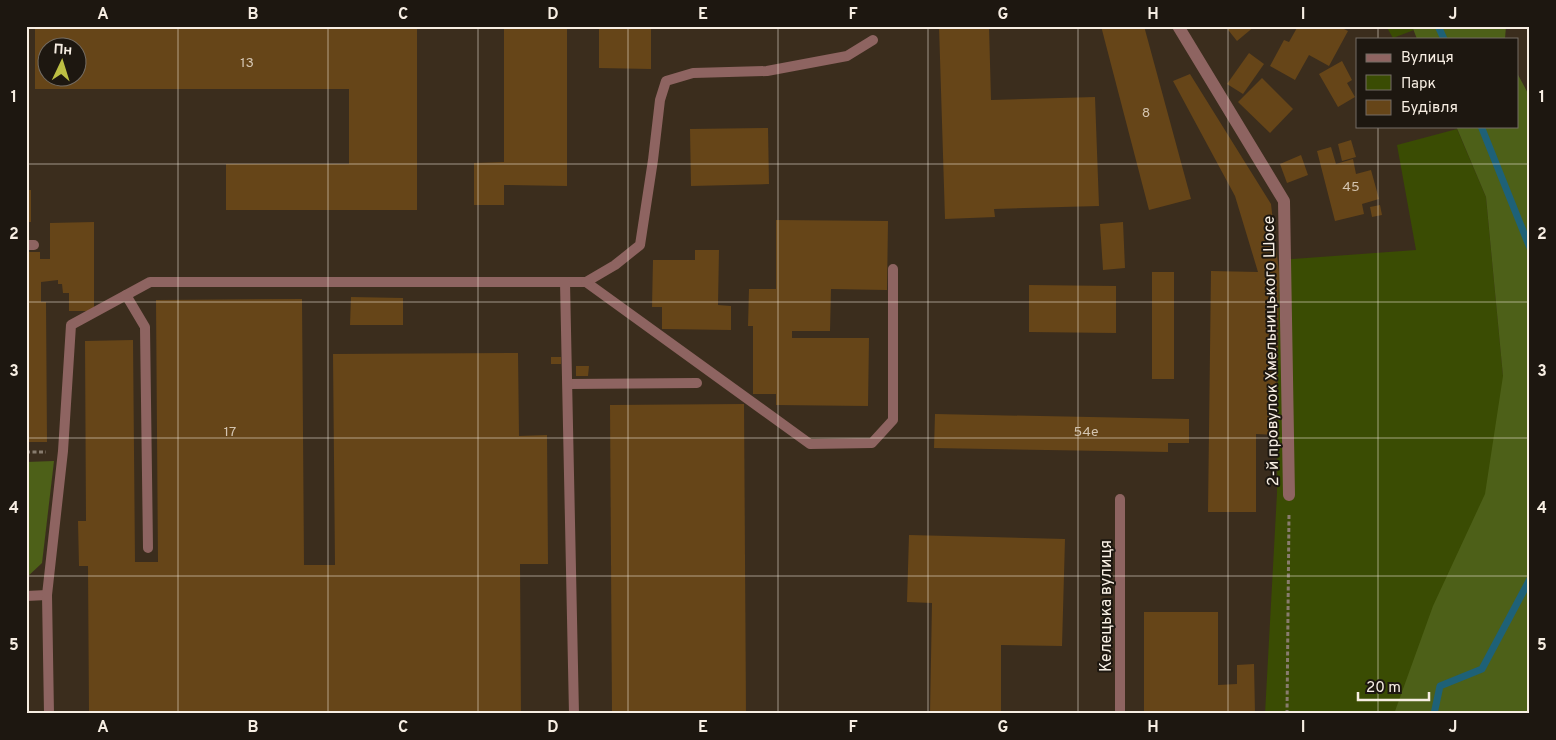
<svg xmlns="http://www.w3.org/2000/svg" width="1556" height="740" viewBox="0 0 1556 740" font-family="Overpass,sans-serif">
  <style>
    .green { fill: #3a4c03 }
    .forest { fill: #4d6018 }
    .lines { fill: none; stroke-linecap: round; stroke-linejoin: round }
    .stream { stroke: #1e6177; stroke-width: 7 }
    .building { fill: #664518; fill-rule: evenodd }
    .path { stroke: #887c6e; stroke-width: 3; stroke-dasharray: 4 2.5; stroke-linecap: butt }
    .service { stroke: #8e6461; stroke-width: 10 }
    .minor { stroke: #8e6461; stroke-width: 12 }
    .grid { fill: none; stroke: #f7eee3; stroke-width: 1; stroke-opacity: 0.55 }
    .labels { text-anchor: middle; stroke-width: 4; stroke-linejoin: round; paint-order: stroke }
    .number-label { font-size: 14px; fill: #d3c4b0 }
    .street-label { font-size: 16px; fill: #f7eee3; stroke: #1d1710 }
    .neatline { fill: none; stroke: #f7eee3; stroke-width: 2 }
    .grid-label { font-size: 16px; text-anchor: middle; font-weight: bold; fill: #f7eee3 }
  </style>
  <rect width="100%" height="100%" fill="#3b2d1d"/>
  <g class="green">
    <polygon points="1386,26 1412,26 1414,30 1393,38"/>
    <polygon points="1457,129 1486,197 1503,376 1530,714 1265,714 1277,493 1279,260 1416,250 1397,145"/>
  </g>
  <g class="forest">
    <polygon points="1412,26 1506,26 1505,39 1417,39"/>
    <polygon points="1517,73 1530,97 1530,714 1394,714 1433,606 1485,494 1503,376 1486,197 1456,126 1517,126"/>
    <polygon points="54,461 42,563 26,578 26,462"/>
  </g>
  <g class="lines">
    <g class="stream">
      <polyline points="1438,26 1444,39"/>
      <polyline points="1481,126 1530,248"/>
      <polyline points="1434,714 1440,686 1482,669 1530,579"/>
    </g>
  </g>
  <g class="building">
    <path d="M 35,26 L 417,26 L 417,210 L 226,210 L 226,164 L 349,164 L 349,89 L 35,89 ZM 48,48 L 78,48 L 78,78 L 48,78 Z"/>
    <polygon points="504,26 567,26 567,186 504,185 504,205 474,205 474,163 504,162"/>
    <polygon points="599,26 651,26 651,69 599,68"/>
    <polygon points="939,26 989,26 991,100 1095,97 1099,206 994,209 995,217 945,219"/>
    <polygon points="1101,26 1144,26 1191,199 1149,210"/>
    <polygon points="1225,26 1255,26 1237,41"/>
    <polygon points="1298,26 1338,26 1348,31 1329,66 1309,55 1295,80 1270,66 1284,40 1289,42"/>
    <polygon points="1249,53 1264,64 1243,94 1227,84"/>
    <polygon points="1342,61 1352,80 1347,83 1355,97 1338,107 1319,74"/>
    <polygon points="1190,74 1271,204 1279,272 1277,435 1256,434 1256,512 1208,512 1211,271 1258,272 1235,196 1173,81"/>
    <polygon points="1262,78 1293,109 1270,133 1238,102"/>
    <polygon points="768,128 769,184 691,186 690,129"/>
    <polygon points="1351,140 1356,157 1342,161 1338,144"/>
    <polygon points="1331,147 1336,164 1353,159 1356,174 1371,170 1379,199 1362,204 1364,214 1335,221 1317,151"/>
    <polygon points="1301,155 1308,175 1287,183 1280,164"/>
    <rect x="26" y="190" width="5" height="32"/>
    <polygon points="1380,205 1382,215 1372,217 1370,207"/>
    <polygon points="776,220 888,221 887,290 831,289 830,331 792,331 792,338 869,338 868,406 776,405 776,394 753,394 753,326 748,326 749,289 776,289"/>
    <polygon points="94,222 94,311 69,311 69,293 63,293 62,284 58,284 58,280 41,282 41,302 46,302 47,442 26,442 26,252 40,252 40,259 50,259 50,223"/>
    <polygon points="1123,222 1125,268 1103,270 1100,224"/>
    <polygon points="695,250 719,250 718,305 731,306 731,330 662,329 662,307 652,307 653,260 695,260"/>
    <rect x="1152" y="272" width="22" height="107"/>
    <polygon points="1029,285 1116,286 1116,333 1029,332"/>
    <polygon points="351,297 403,298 403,325 350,325"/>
    <polygon points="302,299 304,565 335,565 333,354 518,353 519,436 547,435 548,564 520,564 521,714 89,714 88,566 79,566 78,521 86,521 85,341 133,340 135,562 158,562 156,300"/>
    <rect x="551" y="357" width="10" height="7"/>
    <polygon points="576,366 589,366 588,376 576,376"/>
    <polygon points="744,404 746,714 612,714 610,405"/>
    <polygon points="935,414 1189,419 1189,443 1168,443 1168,452 934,448"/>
    <polygon points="909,535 1065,539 1062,646 1001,645 1001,714 930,714 932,603 907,602"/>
    <polygon points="1144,612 1218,612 1218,685 1237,684 1237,665 1254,664 1255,714 1144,714"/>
  </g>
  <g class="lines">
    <g class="path">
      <polyline points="26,452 46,452"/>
      <polyline points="1287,714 1289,513"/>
    </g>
    <g class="service">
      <polyline points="26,245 34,245"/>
      <polyline points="565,282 586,282 810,444 872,443 893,420 893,269"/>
      <polyline points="586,282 615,265 640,245 653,160 660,100 666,81 693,73 767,71 847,56 873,40"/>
      <polyline points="126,295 145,327 148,548"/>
      <polyline points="568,384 697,383"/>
      <polyline points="1120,499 1120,714"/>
      <polyline points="26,596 47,595"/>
      <polyline points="49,714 47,595 63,451 71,325 150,282 565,282 574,714"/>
    </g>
    <polyline class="minor" points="1178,26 1284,201 1289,495"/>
  </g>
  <path class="grid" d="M 178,26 L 178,714M 328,26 L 328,714M 478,26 L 478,714M 628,26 L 628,714M 778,26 L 778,714M 928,26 L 928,714M 1078,26 L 1078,714M 1228,26 L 1228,714M 1378,26 L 1378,39M 1378,126 L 1378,714M 26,164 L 1530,164M 26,302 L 1530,302M 26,438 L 1530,438M 26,576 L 1530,576"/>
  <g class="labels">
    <g class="number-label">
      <text x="247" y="67">13</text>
      <text x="1146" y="117">8</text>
      <text x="1351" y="191">45</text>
      <text x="230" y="436">17</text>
      <text x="1086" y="436">54е</text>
    </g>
    <g class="street-label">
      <text transform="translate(1270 351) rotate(-91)" y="6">2-й провулок Хмельницького Шосе</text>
      <text transform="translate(1105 606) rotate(-90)" y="6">Келецька вулиця</text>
    </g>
  </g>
  <rect width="1556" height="740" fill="none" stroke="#1d1710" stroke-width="55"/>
  <rect x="1356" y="38" width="162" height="90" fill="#1d1710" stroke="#746d64"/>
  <rect x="1366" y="54" width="25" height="8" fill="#8e6461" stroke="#746d64"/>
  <text x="1401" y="62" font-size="15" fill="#f7eee3">Вулиця</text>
  <rect x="1366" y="75" width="25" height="15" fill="#3a4c03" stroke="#746d64"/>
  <text x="1401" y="88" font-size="15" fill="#f7eee3">Парк</text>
  <rect x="1366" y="100" width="25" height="15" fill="#664518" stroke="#746d64"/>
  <text x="1401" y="112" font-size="15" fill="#f7eee3">Будівля</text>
  <g transform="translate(62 62) rotate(4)"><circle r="24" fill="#1d1710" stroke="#746d64"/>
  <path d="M0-4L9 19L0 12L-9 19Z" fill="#bdbf43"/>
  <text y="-8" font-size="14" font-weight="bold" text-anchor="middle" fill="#f7eee3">Пн</text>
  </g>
  <path d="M1358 692v8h71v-8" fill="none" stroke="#f7eee3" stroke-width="2.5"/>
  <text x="1366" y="692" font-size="15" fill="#f7eee3" stroke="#1d1710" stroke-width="4" paint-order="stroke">20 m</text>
  <rect x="28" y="28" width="1500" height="684" class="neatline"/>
  <g class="grid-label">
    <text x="103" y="19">A</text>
    <text x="253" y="19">B</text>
    <text x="403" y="19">C</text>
    <text x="553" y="19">D</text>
    <text x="703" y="19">E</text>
    <text x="853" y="19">F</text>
    <text x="1003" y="19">G</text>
    <text x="1153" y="19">H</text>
    <text x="1303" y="19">I</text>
    <text x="1453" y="19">J</text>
    <text x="14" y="102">1</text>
    <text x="1542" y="102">1</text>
    <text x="14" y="239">2</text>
    <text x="1542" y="239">2</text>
    <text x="14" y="376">3</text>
    <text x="1542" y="376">3</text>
    <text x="14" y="513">4</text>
    <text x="1542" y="513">4</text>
    <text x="14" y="650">5</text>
    <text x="1542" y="650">5</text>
    <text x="103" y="732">A</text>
    <text x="253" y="732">B</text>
    <text x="403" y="732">C</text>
    <text x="553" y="732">D</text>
    <text x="703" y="732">E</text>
    <text x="853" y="732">F</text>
    <text x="1003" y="732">G</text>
    <text x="1153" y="732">H</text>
    <text x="1303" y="732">I</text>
    <text x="1453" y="732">J</text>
  </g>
</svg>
